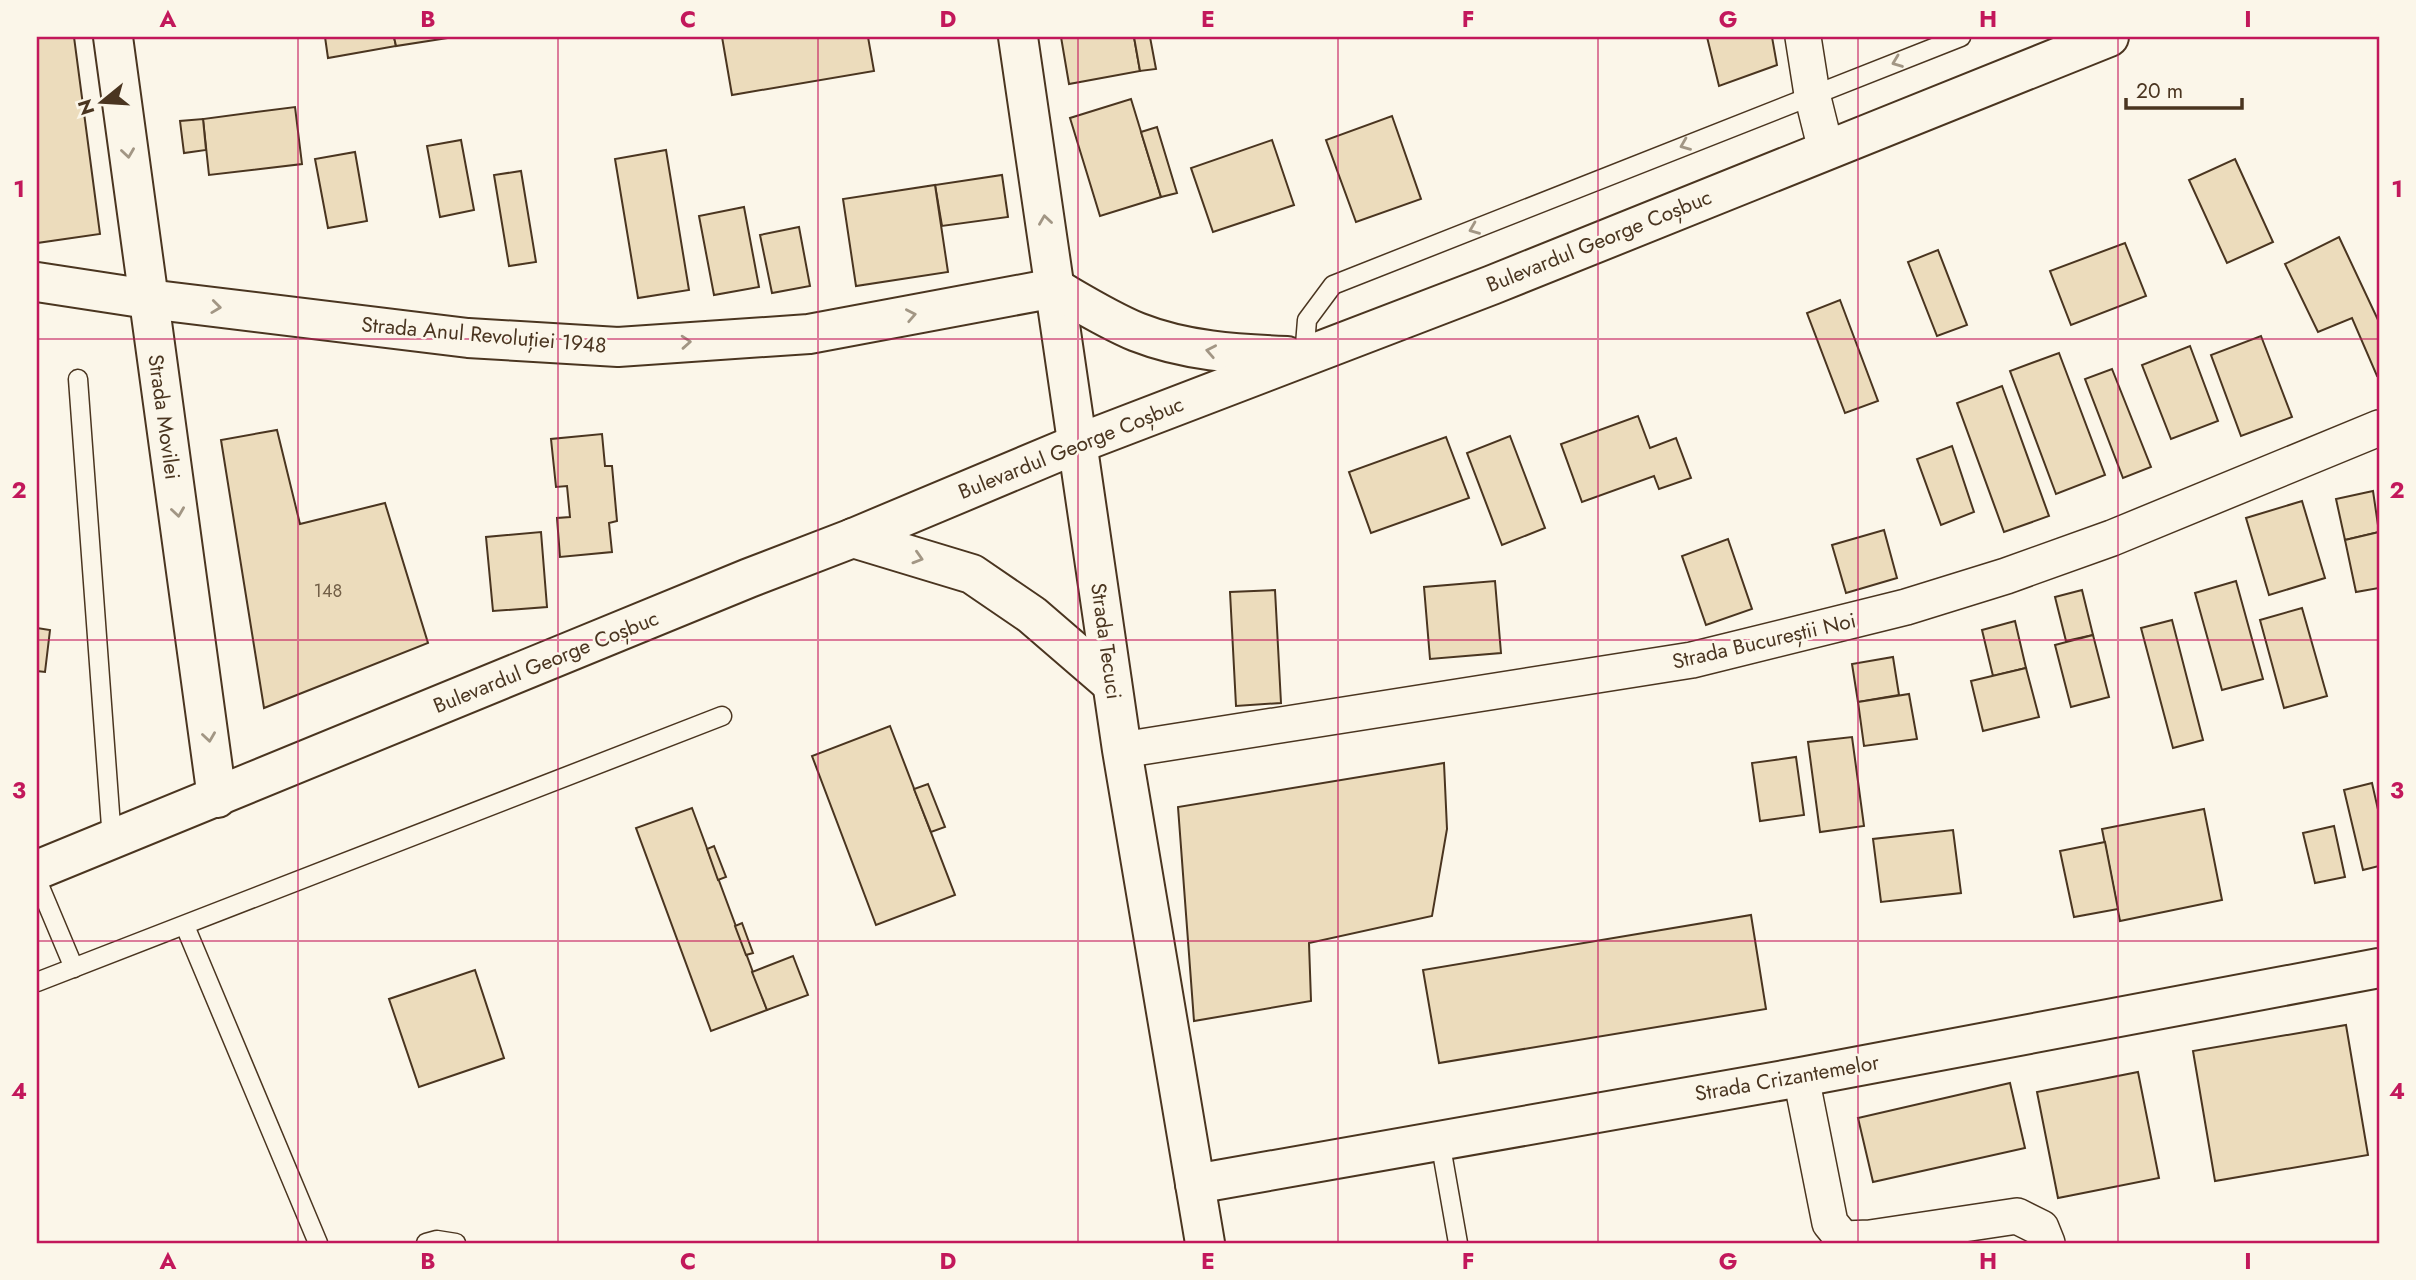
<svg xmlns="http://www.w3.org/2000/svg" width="2416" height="1280" viewBox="0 0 2416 1280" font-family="Jost,sans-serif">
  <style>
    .building { fill: #ecdcbc; stroke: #4a3520; stroke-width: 2 }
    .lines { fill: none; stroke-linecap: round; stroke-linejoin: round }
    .lane-casing { stroke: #4a3520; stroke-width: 21 }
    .street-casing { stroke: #4a3520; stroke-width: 38 }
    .secondary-casing { stroke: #4a3520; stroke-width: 42 }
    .primary-casing { stroke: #4a3520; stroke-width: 42 }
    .lane { stroke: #fbf6e9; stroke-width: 18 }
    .street { stroke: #fbf6e9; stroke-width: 35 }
    .secondary { stroke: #fbf6e9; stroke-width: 38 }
    .primary { stroke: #fbf6e9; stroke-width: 38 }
    .oneway { stroke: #a29684 }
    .grid { fill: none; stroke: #c2185b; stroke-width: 2; stroke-opacity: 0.55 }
    .labels { text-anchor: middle; stroke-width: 5; stroke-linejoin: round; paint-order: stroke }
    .number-label { font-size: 18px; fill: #725f47 }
    .street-label { font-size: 21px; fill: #4a3520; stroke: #fbf6e9 }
    .neatline { fill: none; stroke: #c2185b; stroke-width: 2.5 }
    .grid-label { font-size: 23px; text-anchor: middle; font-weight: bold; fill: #c2185b }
  </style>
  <rect width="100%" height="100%" fill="#fbf6e9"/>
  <g class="building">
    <polygon points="37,37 74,37 100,234 37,243"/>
    <polygon points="325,37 394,37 396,46 328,58"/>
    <polygon points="394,37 454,37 396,46"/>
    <polygon points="722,37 868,37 874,71 732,95"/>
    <polygon points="1061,37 1134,37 1140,71 1069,84"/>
    <polygon points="1134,37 1150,37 1156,69 1140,71"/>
    <polygon points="1707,37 1772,37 1777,65 1719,86"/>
    <polygon points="1131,99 1161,197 1100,216 1070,118"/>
    <polygon points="295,107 302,164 209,175 203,119"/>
    <polygon points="1392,116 1421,199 1356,222 1326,140"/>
    <polygon points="203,119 206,150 184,153 180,121"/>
    <polygon points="1157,127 1177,193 1161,197 1141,132"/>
    <polygon points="461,140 474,210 440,217 427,146"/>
    <polygon points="1272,140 1294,205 1213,232 1191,168"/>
    <polygon points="666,150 689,290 638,298 615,159"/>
    <polygon points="355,152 367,221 328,228 315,159"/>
    <polygon points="2235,159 2273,242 2227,263 2189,180"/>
    <polygon points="521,171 536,262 509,266 494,175"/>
    <polygon points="1002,175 1008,217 942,226 935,185"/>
    <polygon points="935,185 948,272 856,286 843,199"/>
    <polygon points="744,207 759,287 714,295 699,216"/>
    <polygon points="799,227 810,286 772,293 760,235"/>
    <polygon points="2339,237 2379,322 2379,375 2377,376 2352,318 2318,332 2285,264"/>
    <polygon points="2125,243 2146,296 2071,325 2050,271"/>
    <polygon points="1938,250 1967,325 1937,336 1908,262"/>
    <polygon points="1840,300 1878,401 1845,413 1807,313"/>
    <polygon points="2261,336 2292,417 2241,436 2211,355"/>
    <polygon points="2190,346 2218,421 2171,439 2142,365"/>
    <polygon points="2059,353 2105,475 2056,494 2010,371"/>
    <polygon points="2112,369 2151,467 2123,478 2085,379"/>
    <polygon points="2002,386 2049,516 2004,532 1957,403"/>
    <polygon points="1638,416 1650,448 1676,438 1691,478 1659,489 1654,476 1582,502 1561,444"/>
    <polygon points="277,430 300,524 385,503 428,643 264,708 221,440"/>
    <polygon points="602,434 605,466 612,466 617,521 609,523 612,552 560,557 557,518 570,517 567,486 556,487 551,439"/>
    <polygon points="1510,436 1545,528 1502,545 1467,453"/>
    <polygon points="1446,437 1469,498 1371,533 1349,472"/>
    <polygon points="1952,446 1974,512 1941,525 1917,459"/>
    <polygon points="2373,491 2379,532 2345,540 2336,499"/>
    <polygon points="2302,501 2325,578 2269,595 2246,518"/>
    <polygon points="1884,530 1897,578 1846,593 1832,545"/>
    <polygon points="541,532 547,607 493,611 486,537"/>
    <polygon points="2379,532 2379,588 2356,592 2345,540"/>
    <polygon points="1728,539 1752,609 1706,625 1682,556"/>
    <polygon points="1495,581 1501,653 1430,659 1424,587"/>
    <polygon points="2236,581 2263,679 2222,690 2195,593"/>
    <polygon points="1275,590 1281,703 1236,706 1230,592"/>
    <polygon points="2082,590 2093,635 2066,641 2055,597"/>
    <polygon points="2302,608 2327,696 2284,708 2260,620"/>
    <polygon points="2172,620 2203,740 2173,748 2141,628"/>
    <polygon points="2015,621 2026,668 1993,676 1982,630"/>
    <polygon points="37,628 50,630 45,672 37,671"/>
    <polygon points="2093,635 2109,697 2071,707 2055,645"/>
    <polygon points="1893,657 1899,695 1858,702 1852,664"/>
    <polygon points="2026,668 2039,717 1983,731 1971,681"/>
    <polygon points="1909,694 1917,739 1864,746 1858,702"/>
    <polygon points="890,726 955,895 876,925 812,756"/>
    <polygon points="1852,737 1864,826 1820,832 1808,742"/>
    <polygon points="1796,757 1804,815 1760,821 1752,763"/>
    <polygon points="1444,763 1447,829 1432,916 1309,943 1311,1001 1194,1021 1178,807"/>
    <polygon points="2372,783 2379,814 2379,866 2363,870 2344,790"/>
    <polygon points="928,784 945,827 931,832 914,789"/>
    <polygon points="692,808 767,1010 711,1031 636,828"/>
    <polygon points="2204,809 2222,900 2120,921 2102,829"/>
    <polygon points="2334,826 2345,877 2315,883 2303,833"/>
    <polygon points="1953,830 1961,893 1881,902 1873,839"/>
    <polygon points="2105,842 2118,909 2074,917 2060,851"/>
    <polygon points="714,846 726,877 718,880 707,849"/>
    <polygon points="1751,915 1766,1009 1439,1063 1423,970"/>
    <polygon points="742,923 753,953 746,955 735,926"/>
    <polygon points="793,956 808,995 767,1010 752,972"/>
    <polygon points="475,970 504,1058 419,1087 389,999"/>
    <polygon points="2346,1025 2368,1155 2215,1181 2193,1051"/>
    <polygon points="2138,1072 2159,1178 2058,1198 2037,1092"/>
    <polygon points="2010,1083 2025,1148 1873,1182 1858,1118"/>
  </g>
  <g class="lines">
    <defs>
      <g id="lane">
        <polyline points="1304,357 1307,320 1333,285 1961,37"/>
        <polyline points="78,379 112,840"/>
        <polyline points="37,880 74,968"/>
        <polyline points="185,926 318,1243"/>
        <polyline points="37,982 722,716"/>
        <polyline points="1440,1141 1458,1243"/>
        <polyline points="426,1243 437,1240 456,1243"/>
      </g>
      <g id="street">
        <polyline points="1803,37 1812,94 1826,150"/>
        <polyline points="1122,750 1692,660 1906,607 2006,576 2112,538 2379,428"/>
        <polyline points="1801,1077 1830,1223 1843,1239 1870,1238 2017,1216 2041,1228 2047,1243"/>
      </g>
      <g id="secondary">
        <polyline points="113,37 217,798"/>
        <polyline points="1018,37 1122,750 1205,1243"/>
        <polyline points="37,282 148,299 468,338 618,347 809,334 1055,288"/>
        <polyline points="1195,1184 1801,1077 2379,968"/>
      </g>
      <g id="primary">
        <path d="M 1055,288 C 1081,303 1108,320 1137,332 C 1185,351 1236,354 1287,356"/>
        <polyline points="853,538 972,574 1032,615 1112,684"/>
        <polyline points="37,870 749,578 853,538 1077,444 1492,285 2109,37"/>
      </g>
    </defs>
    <use href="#lane" class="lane-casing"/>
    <use href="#street" class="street-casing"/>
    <use href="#secondary" class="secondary-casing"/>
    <use href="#primary" class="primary-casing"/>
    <use href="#lane" class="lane"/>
    <use href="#street" class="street"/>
    <use href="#secondary" class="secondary"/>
    <use href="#primary" class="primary"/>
  </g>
  <defs><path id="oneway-chevron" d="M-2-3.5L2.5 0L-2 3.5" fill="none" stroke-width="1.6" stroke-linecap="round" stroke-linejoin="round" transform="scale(1.75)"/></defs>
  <g class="oneway">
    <use href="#oneway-chevron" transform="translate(1897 62) rotate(159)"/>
    <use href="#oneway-chevron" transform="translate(1685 145) rotate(158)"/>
    <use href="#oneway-chevron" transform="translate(128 153) rotate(82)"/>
    <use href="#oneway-chevron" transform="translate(1045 220) rotate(-98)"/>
    <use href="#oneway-chevron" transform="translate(1474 229) rotate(158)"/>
    <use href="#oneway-chevron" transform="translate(216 307) rotate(7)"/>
    <use href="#oneway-chevron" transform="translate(911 315) rotate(-11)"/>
    <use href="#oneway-chevron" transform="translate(686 342) rotate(-4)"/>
    <use href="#oneway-chevron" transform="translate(1211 351) rotate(-169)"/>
    <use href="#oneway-chevron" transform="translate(178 512) rotate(82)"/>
    <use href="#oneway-chevron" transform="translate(918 558) rotate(17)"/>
    <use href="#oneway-chevron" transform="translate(209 737) rotate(82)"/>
  </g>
  <path class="grid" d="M 298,37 L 298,1243M 558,37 L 558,1243M 818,37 L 818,1243M 1078,37 L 1078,1243M 1338,37 L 1338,1243M 1598,37 L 1598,1243M 1858,37 L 1858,1243M 2118,37 L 2118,1243M 37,339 L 2379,339M 37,640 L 2379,640M 37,941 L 2379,941"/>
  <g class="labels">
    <g class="number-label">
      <text x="328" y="597">148</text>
    </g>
    <g class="street-label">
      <text transform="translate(1599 241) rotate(-22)" y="7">Bulevardul George Coșbuc</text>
      <text transform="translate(484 335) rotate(5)" y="7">Strada Anul Revoluției 1948</text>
      <text transform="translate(164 417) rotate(82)" y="7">Strada Movilei</text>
      <text transform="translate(1071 448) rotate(-22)" y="7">Bulevardul George Coșbuc</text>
      <text transform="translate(1106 641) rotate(82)" y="7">Strada Tecuci</text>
      <text transform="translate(1764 641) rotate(-13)" y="7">Strada Bucureștii Noi</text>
      <text transform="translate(546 662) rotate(-22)" y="7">Bulevardul George Coșbuc</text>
      <text transform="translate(1787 1078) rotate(-10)" y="7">Strada Crizantemelor</text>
    </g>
  </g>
  <rect width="2416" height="1280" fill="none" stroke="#fbf6e9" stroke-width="77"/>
  <g transform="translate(102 102) rotate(252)" stroke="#fbf6e9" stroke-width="5" paint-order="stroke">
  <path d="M0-5L12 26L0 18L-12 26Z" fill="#4a3520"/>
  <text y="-10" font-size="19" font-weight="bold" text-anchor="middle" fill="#4a3520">N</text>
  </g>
  <path d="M2126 98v10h116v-10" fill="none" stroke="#4a3520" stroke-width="3.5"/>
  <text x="2136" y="98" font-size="21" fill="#4a3520" stroke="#fbf6e9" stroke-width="5" paint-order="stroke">20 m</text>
  <rect x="38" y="38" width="2340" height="1204" class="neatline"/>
  <g class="grid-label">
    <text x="168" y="27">A</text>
    <text x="428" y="27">B</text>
    <text x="688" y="27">C</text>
    <text x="948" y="27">D</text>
    <text x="1208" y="27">E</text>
    <text x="1468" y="27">F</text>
    <text x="1728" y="27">G</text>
    <text x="1988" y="27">H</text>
    <text x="2248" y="27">I</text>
    <text x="19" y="197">1</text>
    <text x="2397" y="197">1</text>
    <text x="19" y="498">2</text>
    <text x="2397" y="498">2</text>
    <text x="19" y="798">3</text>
    <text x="2397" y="798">3</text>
    <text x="19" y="1099">4</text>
    <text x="2397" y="1099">4</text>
    <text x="168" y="1269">A</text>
    <text x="428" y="1269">B</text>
    <text x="688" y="1269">C</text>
    <text x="948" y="1269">D</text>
    <text x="1208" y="1269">E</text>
    <text x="1468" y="1269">F</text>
    <text x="1728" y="1269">G</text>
    <text x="1988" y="1269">H</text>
    <text x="2248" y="1269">I</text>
  </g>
</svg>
